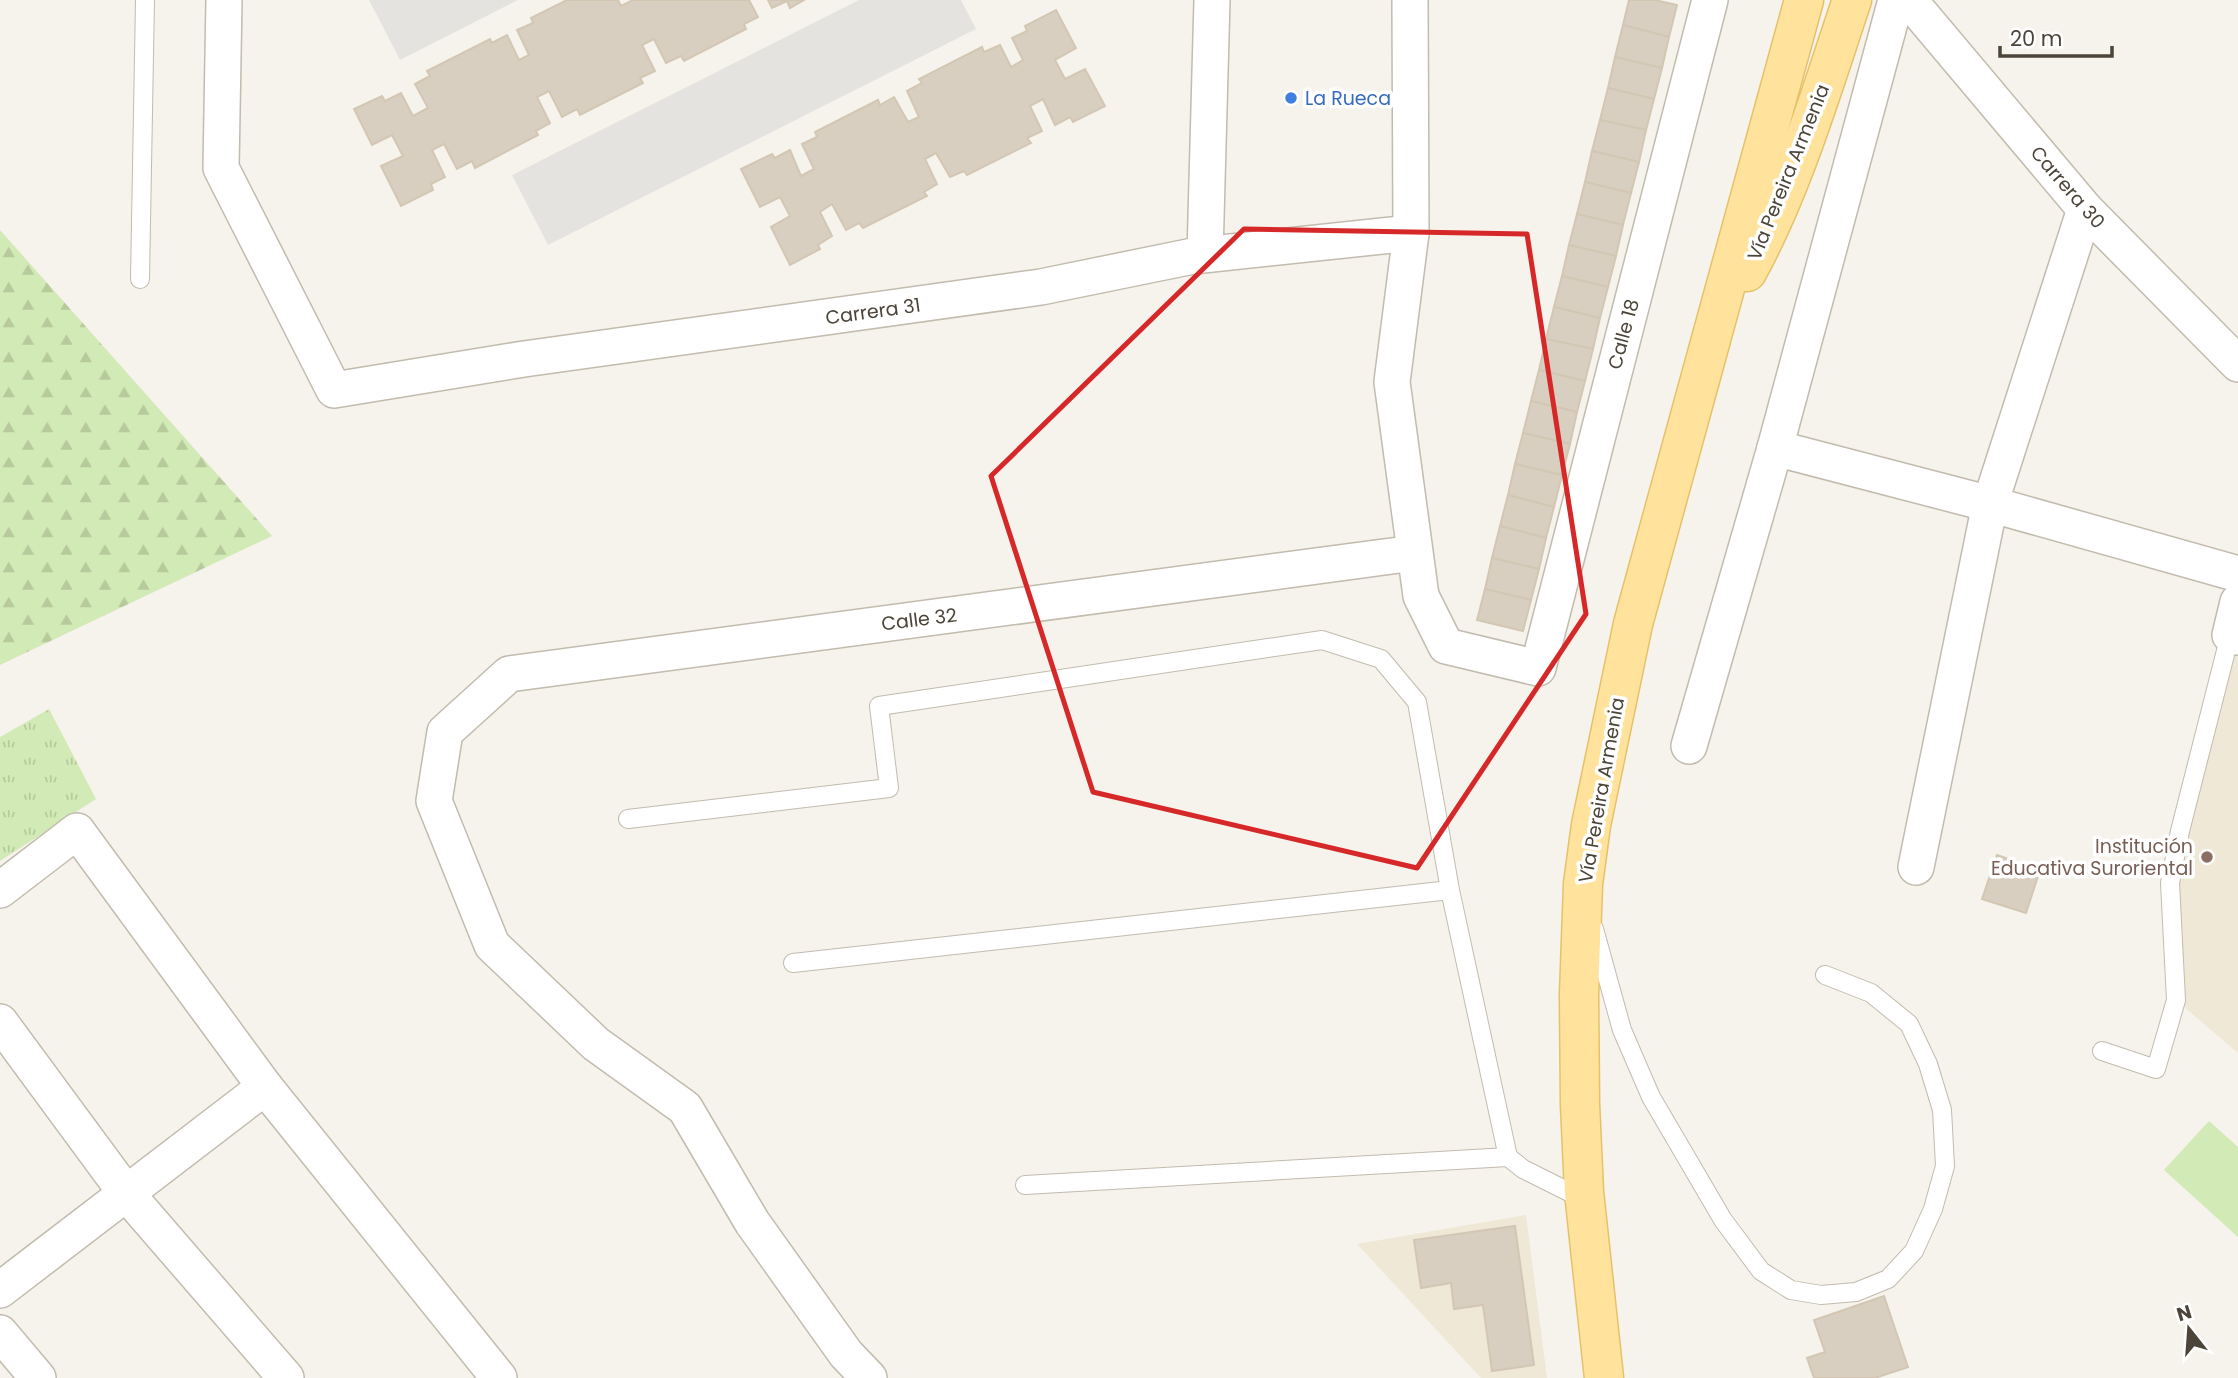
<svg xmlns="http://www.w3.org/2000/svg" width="2238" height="1378" viewBox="0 0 2238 1378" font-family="Poppins,sans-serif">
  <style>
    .education { fill: #efe8d6 }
    .forest { fill: url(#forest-firs) }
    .park { fill: url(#park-tufts) }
    .garden { fill: #d2eab5 }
    .parking { fill: #e5e3e0 }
    .building { fill: #d8cfc1; stroke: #d3c7b4; stroke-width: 2 }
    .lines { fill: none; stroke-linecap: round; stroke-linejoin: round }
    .service-casing { stroke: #c2bbae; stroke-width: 20 }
    .minor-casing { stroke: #c2bbae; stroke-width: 38 }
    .primary-casing { stroke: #e6c16a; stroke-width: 41 }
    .service { stroke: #fff; stroke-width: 18 }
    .minor { stroke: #fff; stroke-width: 35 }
    .primary { stroke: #ffe39c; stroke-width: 38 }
    .marked { fill: none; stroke: #d62828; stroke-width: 5; stroke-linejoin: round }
    .shop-dot { fill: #3f7fe0; stroke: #fff; stroke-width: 2.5 }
    .education-dot { fill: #8d6e63; stroke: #fff; stroke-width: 2.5 }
    .labels { text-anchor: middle; stroke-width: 7; stroke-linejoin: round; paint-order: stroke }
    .shop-label { font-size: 19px; fill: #366cbe; stroke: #fff; text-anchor: start }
    .street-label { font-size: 19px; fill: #4b4439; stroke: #fff }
    .education-label { font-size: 19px; fill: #785e54; stroke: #fff; text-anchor: end }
  </style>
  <defs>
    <pattern id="forest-firs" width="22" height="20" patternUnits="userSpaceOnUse" patternTransform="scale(1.75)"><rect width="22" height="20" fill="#d2eab5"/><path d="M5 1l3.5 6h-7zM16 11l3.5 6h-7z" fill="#b6ca9c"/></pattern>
    <pattern id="park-tufts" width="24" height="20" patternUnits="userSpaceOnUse" patternTransform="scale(1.75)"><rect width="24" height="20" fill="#d2eab5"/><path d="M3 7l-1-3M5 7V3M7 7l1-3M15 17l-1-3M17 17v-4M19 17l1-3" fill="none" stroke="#b6ca9c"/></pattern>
  </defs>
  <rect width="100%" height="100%" fill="#f6f3ec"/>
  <g class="education">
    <polygon points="2238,637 2238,1053 2176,1000 2170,883"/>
    <polygon points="1526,1215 1547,1378 1481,1378 1357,1244"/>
  </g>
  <polygon class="forest" points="0,230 272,536 0,665"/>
  <polygon class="park" points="49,709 96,799 0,861 0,737"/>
  <polygon class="garden" points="2209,1121 2238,1147 2238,1237 2164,1170"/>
  <g class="parking">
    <polygon points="369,0 518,0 400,60"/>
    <polygon points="859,0 961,0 976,29 548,245 512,175"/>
  </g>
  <g class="building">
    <polygon points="567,0 618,0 621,6 633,0 749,0 758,17 744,24 746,29 684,61 681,56 666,63 654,39 642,45 655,71 640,78 643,83 580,115 577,109 562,117 549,91 537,97 550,123 536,131 538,135 475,168 472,161 457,169 444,144 432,150 445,177 431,184 433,190 401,206 381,166 403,156 392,135 372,145 354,109 382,96 385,101 401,93 413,116 428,108 415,84 430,76 427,71 490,39 492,43 507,35 519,60 529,55 517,30 533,23 531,18"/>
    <polygon points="768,0 804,0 790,8 787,1 772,8"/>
    <polygon points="1629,0 1655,0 1677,5 1669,37 1623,25"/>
    <polygon points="1056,10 1076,48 1055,60 1065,79 1085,69 1105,106 1073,122 1070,117 1055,125 1043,99 1030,106 1042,131 1027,138 1031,143 967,175 964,171 950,177 936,153 925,159 937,184 924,192 927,196 863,228 859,223 846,230 832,204 820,212 832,236 818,245 820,249 790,265 771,227 790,216 780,197 760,207 741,169 772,154 775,158 790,150 801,176 814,169 802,144 817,137 815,132 878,100 880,105 894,97 908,122 919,117 907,91 922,83 919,79 982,47 984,52 1000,45 1011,67 1023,60 1012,38 1027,31 1025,26"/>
    <polygon points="1623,25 1669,37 1662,68 1615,57"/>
    <polygon points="1615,57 1662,68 1654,99 1608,88"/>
    <polygon points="1608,88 1654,99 1646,130 1600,120"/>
    <polygon points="1600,120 1646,130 1639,162 1592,151"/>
    <polygon points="1592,151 1639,162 1631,193 1585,182"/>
    <polygon points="1585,182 1631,193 1623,225 1577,214"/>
    <polygon points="1577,214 1623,225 1616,256 1569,245"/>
    <polygon points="1569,245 1616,256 1608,287 1562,276"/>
    <polygon points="1562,276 1608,287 1600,318 1554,307"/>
    <polygon points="1554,307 1600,318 1593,349 1546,339"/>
    <polygon points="1546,339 1593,349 1585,381 1539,370"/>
    <polygon points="1539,370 1585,381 1577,412 1531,401"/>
    <polygon points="1531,401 1577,412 1570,444 1523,433"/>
    <polygon points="1523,433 1570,444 1562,475 1515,464"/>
    <polygon points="1515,464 1562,475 1554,507 1508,495"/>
    <polygon points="1508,495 1554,507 1546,538 1500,526"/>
    <polygon points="1500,526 1546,538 1539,569 1492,558"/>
    <polygon points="1492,558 1539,569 1531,600 1485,589"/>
    <polygon points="1485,589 1531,600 1523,631 1477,620"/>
    <polygon points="1997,855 2040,870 2026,913 1982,899"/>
    <polygon points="1515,1226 1534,1365 1492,1371 1483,1305 1454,1309 1451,1283 1421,1288 1414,1240"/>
    <polygon points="1884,1296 1908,1367 1875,1378 1814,1378 1807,1358 1825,1352 1814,1320"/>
  </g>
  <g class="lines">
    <defs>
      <g id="service">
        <polyline points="140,279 145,0"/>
        <polyline points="628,819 889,788 879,706 1322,640 1381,659 1417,702 1450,890 1508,1157"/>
        <polyline points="1594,929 1622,1030 1651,1097 1723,1220 1761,1271 1791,1290 1821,1295 1856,1292 1888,1279 1914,1251 1933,1209 1945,1166 1942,1110 1928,1064 1909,1024 1871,993 1825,975"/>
        <polyline points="793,963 1450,890"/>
        <polyline points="2102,1051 2156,1069 2176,1000 2170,883 2180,831 2230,635"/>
        <polyline points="1025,1185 1508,1157 1523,1169 1583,1199"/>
      </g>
      <g id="minor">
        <polyline points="224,0 221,168 334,390 524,359 1041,287 1193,256 1411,233"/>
        <polyline points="1410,0 1411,233 1392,382 1421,596 1446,646 1538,668 1710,0"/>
        <polyline points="1909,0 2085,209 2238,364"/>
        <polyline points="1205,254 1212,0"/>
        <polyline points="1775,448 1990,504 2238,574"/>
        <polyline points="2238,602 2230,635 2238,637"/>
        <polyline points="1689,746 1775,448 1896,0"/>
        <polyline points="1916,867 1990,504 2085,209"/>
        <polyline points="0,890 77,831 265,1087 499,1378"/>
        <polyline points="0,1022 126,1193 286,1378"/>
        <polyline points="0,1290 265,1087"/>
        <polyline points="0,1333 38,1378"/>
        <polyline points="869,1378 846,1354 752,1222 685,1108 596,1044 492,945 434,801 445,732 509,674 1414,553"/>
      </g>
      <g id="primary">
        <path d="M 1747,272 C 1792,191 1822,89 1852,0"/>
        <polyline points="1604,1378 1584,1192 1580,1104 1579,995 1583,884 1591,825 1633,624 1804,0"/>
      </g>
    </defs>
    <use href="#service" class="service-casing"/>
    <use href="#minor" class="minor-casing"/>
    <use href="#primary" class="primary-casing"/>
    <use href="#service" class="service"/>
    <use href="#minor" class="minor"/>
    <use href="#primary" class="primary"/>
  </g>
  <path class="marked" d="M 1244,229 L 1527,234 L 1586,614 L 1417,868 L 1093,792 L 991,476 Z"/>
  <circle class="shop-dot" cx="1291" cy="98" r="7"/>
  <circle class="education-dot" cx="2207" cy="857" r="7"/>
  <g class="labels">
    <g class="shop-label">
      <text x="1305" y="105">La Rueca</text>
    </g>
    <g class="street-label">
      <text transform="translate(1788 172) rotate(-68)" y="7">Vía Pereira Armenia</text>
      <text transform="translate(2068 187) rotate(49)" y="7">Carrera 30</text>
      <text transform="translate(873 311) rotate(-8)" y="7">Carrera 31</text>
      <text transform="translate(1623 334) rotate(-75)" y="7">Calle 18</text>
      <text transform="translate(919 619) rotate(-7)" y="7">Calle 32</text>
      <text transform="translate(1601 790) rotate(-80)" y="7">Vía Pereira Armenia</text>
    </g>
    <g class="education-label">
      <text x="2193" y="853">Institución<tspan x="2193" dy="22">Educativa Suroriental</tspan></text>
    </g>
  </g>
  <g transform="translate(2189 1329) rotate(343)" stroke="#ffffff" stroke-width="5" paint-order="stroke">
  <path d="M0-5L12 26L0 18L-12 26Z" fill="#4b4439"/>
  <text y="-10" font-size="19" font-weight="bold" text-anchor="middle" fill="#4b4439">N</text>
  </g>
  <path d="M2000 46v10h112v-10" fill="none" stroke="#4b4439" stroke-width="3.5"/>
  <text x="2010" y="46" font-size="21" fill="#4b4439" stroke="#ffffff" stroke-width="5" paint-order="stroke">20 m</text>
</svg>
